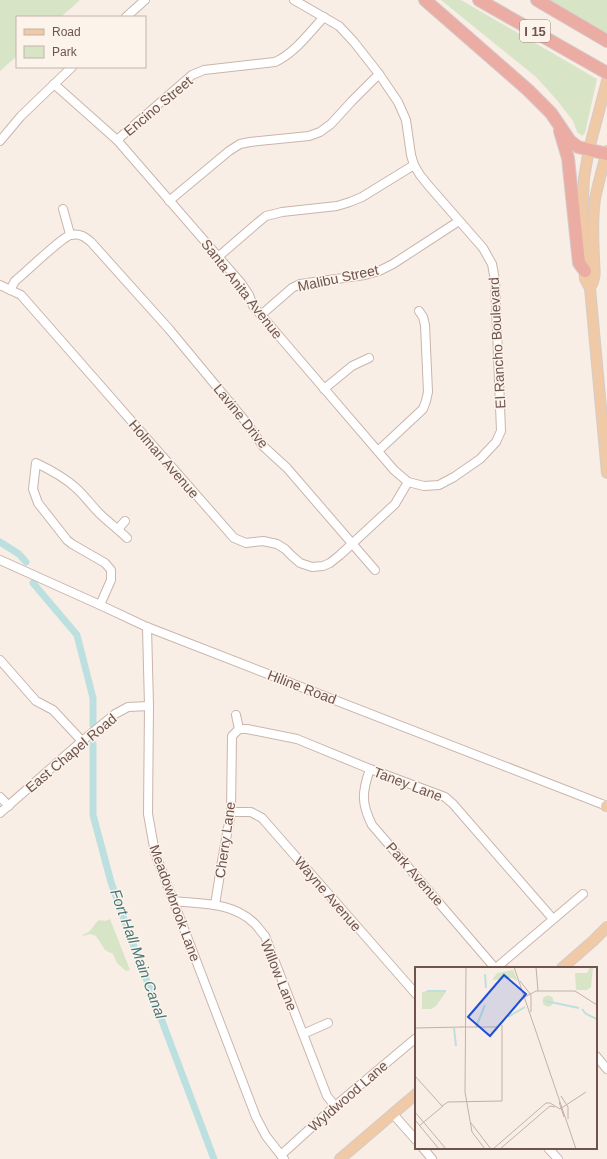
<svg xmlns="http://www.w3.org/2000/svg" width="607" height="1159" viewBox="0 0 607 1159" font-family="Arial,sans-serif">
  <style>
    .green { fill: #d7e5c6 }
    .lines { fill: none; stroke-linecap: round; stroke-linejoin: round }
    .canal { stroke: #bce0e0; stroke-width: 7 }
    .minor-casing { stroke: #c9b5ad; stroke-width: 10 }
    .major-casing { stroke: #d4ccca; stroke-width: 12 }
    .highway-casing { stroke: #d4ccca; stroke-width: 14 }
    .minor { stroke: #fff; stroke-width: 8 }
    .major { stroke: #f0c9a6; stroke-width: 10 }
    .highway { stroke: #ebaca4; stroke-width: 12 }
    .labels { text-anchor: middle; stroke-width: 3; stroke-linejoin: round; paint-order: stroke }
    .shield { fill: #fcf3eb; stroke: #99847d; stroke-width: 1 }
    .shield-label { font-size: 13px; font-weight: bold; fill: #6f544e }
    .street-label { font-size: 14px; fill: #6f544e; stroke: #fcf3eb }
    .water-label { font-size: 15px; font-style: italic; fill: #477879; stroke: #fcf3eb }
    .inset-river { fill: none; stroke: #bce0e0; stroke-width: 2 }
    .inset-road { fill: none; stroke: #c2b0a9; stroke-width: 1 }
    .view { fill: #1d4ed8; fill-opacity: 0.15; stroke: #1d4ed8; stroke-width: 2 }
    .inset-edge { fill: none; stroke: #6f544e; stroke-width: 2 }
  </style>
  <rect width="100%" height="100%" fill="#f9eee5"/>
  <g class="green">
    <polygon points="0,0 80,0 61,17 17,17 17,56 0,71"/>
    <polygon points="441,0 461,0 597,79 585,133 582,136 577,132 573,121 556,99 536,77"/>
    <polygon points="548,0 607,0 607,33"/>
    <path d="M 110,919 L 130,970 L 126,971 L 117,963 L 113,954 L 105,950 L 96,936 L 90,934 L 83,936 L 82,935 C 93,932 92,925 99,920 L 105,921 Z"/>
  </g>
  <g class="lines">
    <g class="canal">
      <polyline points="0,542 19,554 26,562"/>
      <polyline points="33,583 77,635 93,698 93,725"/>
      <polyline points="93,744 93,815 111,882 130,936 214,1159"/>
    </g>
    <defs>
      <g id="minor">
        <polyline points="126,17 145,0"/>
        <polyline points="54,84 117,140 241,283 249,295 253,306 261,315 394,470 408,482 424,486 439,485 454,477 480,459 496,442 501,431 495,280 492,264 483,248 428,185 420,175 414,165 411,155 406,120 398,102 379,74 354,42 339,26 294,0"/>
        <path d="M 117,140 L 192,75 L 204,70 L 275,62 C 295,53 309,33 324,17"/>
        <polyline points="0,141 21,116 72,67"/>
        <polyline points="169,201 229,151 240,144 250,142 309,136 320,132 331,124 352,101 379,74"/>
        <polyline points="63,209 70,234"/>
        <polyline points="218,257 255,225 266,216 282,212 337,206 350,202 362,197 414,165"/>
        <polyline points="0,285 21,295 234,538 246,543 263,541 277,544 285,549 292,556 300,563 312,567 323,566 330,563 340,555 395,504 408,482"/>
        <path d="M 10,290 L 15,281 C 25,273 63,236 71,235 C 80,233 85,237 91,242 L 169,329 L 246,422 L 263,446 L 287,468 L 375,570"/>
        <polyline points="261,315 292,288 300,284 365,275 379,271 393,264 459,221"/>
        <polyline points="324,389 352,366 369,358"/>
        <polyline points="378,451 423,409 426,401 428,392 425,325 423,317 419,311"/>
        <polyline points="118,529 125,521"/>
        <polyline points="0,560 100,605 147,627 607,806"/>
        <path d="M 100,605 L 111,580 L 111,570 L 105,563 L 72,544 L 67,540 L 38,503 L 33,489 L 36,463 C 51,470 64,477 76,488 C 84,495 91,505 99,513 C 108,522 118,529 127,538"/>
        <polyline points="147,627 149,706 148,814 155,853 256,1117 266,1136 284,1159"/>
        <polyline points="0,660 36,701 53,710 82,741"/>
        <polyline points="236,715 239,729"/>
        <polyline points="239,729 247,729 297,739 370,769 445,797 453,804 553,919"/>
        <path d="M 370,769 C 362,792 361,803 372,825 L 495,968"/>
        <polyline points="0,797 9,806"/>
        <polyline points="231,812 251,812 262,818 416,994"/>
        <polyline points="0,813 82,741 115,714 128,707 149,706"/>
        <path d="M 173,901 C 202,904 233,902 255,924 C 259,928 261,932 265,936 L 327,1096 L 335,1106"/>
        <polyline points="215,905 222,861 231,812 232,736 239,729"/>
        <polyline points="496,968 583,894"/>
        <polyline points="303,1034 328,1023"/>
        <polyline points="596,1056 607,1069"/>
        <polyline points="393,1114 416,1140"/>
        <polyline points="423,1148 432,1159"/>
        <polyline points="548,1148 558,1159"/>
        <polyline points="281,1155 335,1106 416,1038"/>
      </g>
      <g id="major">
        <polyline points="607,81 589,149 584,178 582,218 585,279 590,288 607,473"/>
        <path d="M 590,288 C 597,277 594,269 594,258 C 593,238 592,219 595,199 C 598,183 603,167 607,151"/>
        <polyline points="606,806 607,806"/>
        <polyline points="562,968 593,941 607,927"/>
        <polyline points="340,1159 416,1094"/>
      </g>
      <g id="highway">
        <polyline points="425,0 528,90 551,113 570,141 578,147 607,154"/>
        <polyline points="479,0 607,73"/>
        <polyline points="537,0 607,41"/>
        <polyline points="560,131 568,158 579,263 585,271"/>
      </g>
    </defs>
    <use href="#minor" class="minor-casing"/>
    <use href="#major" class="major-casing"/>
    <use href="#highway" class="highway-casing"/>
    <use href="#minor" class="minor"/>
    <use href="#major" class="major"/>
    <use href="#highway" class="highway"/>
  </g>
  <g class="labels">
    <rect class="shield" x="520" y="20" width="30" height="22" rx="3"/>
    <g class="shield-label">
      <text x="535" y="36">I 15</text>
    </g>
    <g class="street-label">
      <text transform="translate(158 106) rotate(-40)" y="5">Encino Street</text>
      <text transform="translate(338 278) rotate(-12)" y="5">Malibu Street</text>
      <text transform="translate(242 289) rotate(52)" y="5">Santa Anita Avenue</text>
      <text transform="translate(497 343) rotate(-93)" y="5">El Rancho Boulevard</text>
      <text transform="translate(241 416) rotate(51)" y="5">Lavine Drive</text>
      <text transform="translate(164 459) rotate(49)" y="5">Holman Avenue</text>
      <text transform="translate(302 687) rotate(21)" y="5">Hiline Road</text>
      <text transform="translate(71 753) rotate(-40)" y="5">East Chapel Road</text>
      <text transform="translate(408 784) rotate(21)" y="5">Taney Lane</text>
      <text transform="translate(225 840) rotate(-82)" y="5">Cherry Lane</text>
      <text transform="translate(415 874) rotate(49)" y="5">Park Avenue</text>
      <text transform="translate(328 894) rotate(49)" y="5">Wayne Avenue</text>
      <text transform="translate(175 903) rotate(70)" y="5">Meadowbrook Lane</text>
      <text transform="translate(279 975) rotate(68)" y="5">Willow Lane</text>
      <text transform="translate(348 1096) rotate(-41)" y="5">Wyldwood Lane</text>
    </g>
    <g class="water-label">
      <text transform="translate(138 954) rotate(70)" y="5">Fort Hall Main Canal</text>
    </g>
  </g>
  <g transform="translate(415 967)">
    <rect width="182" height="182" fill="#f9eee5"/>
    <path d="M 175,0 L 178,0 L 176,20 L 172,23 L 161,23 L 160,6 L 172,6 ZM 98,3 L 103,15 L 97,11 L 77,13 L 82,6 ZM 7,25 L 11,24 L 31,25 L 21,39 L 16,42 L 7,42 ZM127.5 34a5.5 5.5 0 1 1 11 0a5.5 5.5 0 1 1-11 0Z" fill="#d7e5c6"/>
    <path class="inset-river" d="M 70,7 L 71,21M 12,24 L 31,24M 130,34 L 164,41M 167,42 L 171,47 L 182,52M 93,50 L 110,40M 61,60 L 70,38M 39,61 L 41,79"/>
    <path class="inset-road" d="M 51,0 L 50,125 L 57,165 L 70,182M 99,0 L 161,182M 121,0 L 123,24M 105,14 L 116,28 L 116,45M 108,31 L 121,24 L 160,24 L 182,38M 46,60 L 83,60 L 104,35M 0,61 L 47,60M 0,109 L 27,139M 146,129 L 153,140 L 153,152M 144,135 L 149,150M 27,139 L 33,135 L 87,134 L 87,58M 0,145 L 31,182M 0,153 L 24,182M 56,156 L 76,182M 4,159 L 28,139M 78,182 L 131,136 L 135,136 L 145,142 L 171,125M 85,182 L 135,139 L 140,140"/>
    <path class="view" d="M 89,8 L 111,27 L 75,69 L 53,50 Z"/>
    <rect width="182" height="182" class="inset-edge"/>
  </g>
  <rect x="16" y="16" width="130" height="52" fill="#fcf3eb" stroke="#c4b3ac"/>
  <rect x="24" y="29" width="20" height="6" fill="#f0c9a6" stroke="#c4b3ac"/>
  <text x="52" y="36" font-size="12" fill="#6f544e">Road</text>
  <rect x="24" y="46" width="20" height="12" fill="#d7e5c6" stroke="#c4b3ac"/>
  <text x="52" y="56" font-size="12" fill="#6f544e">Park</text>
</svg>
